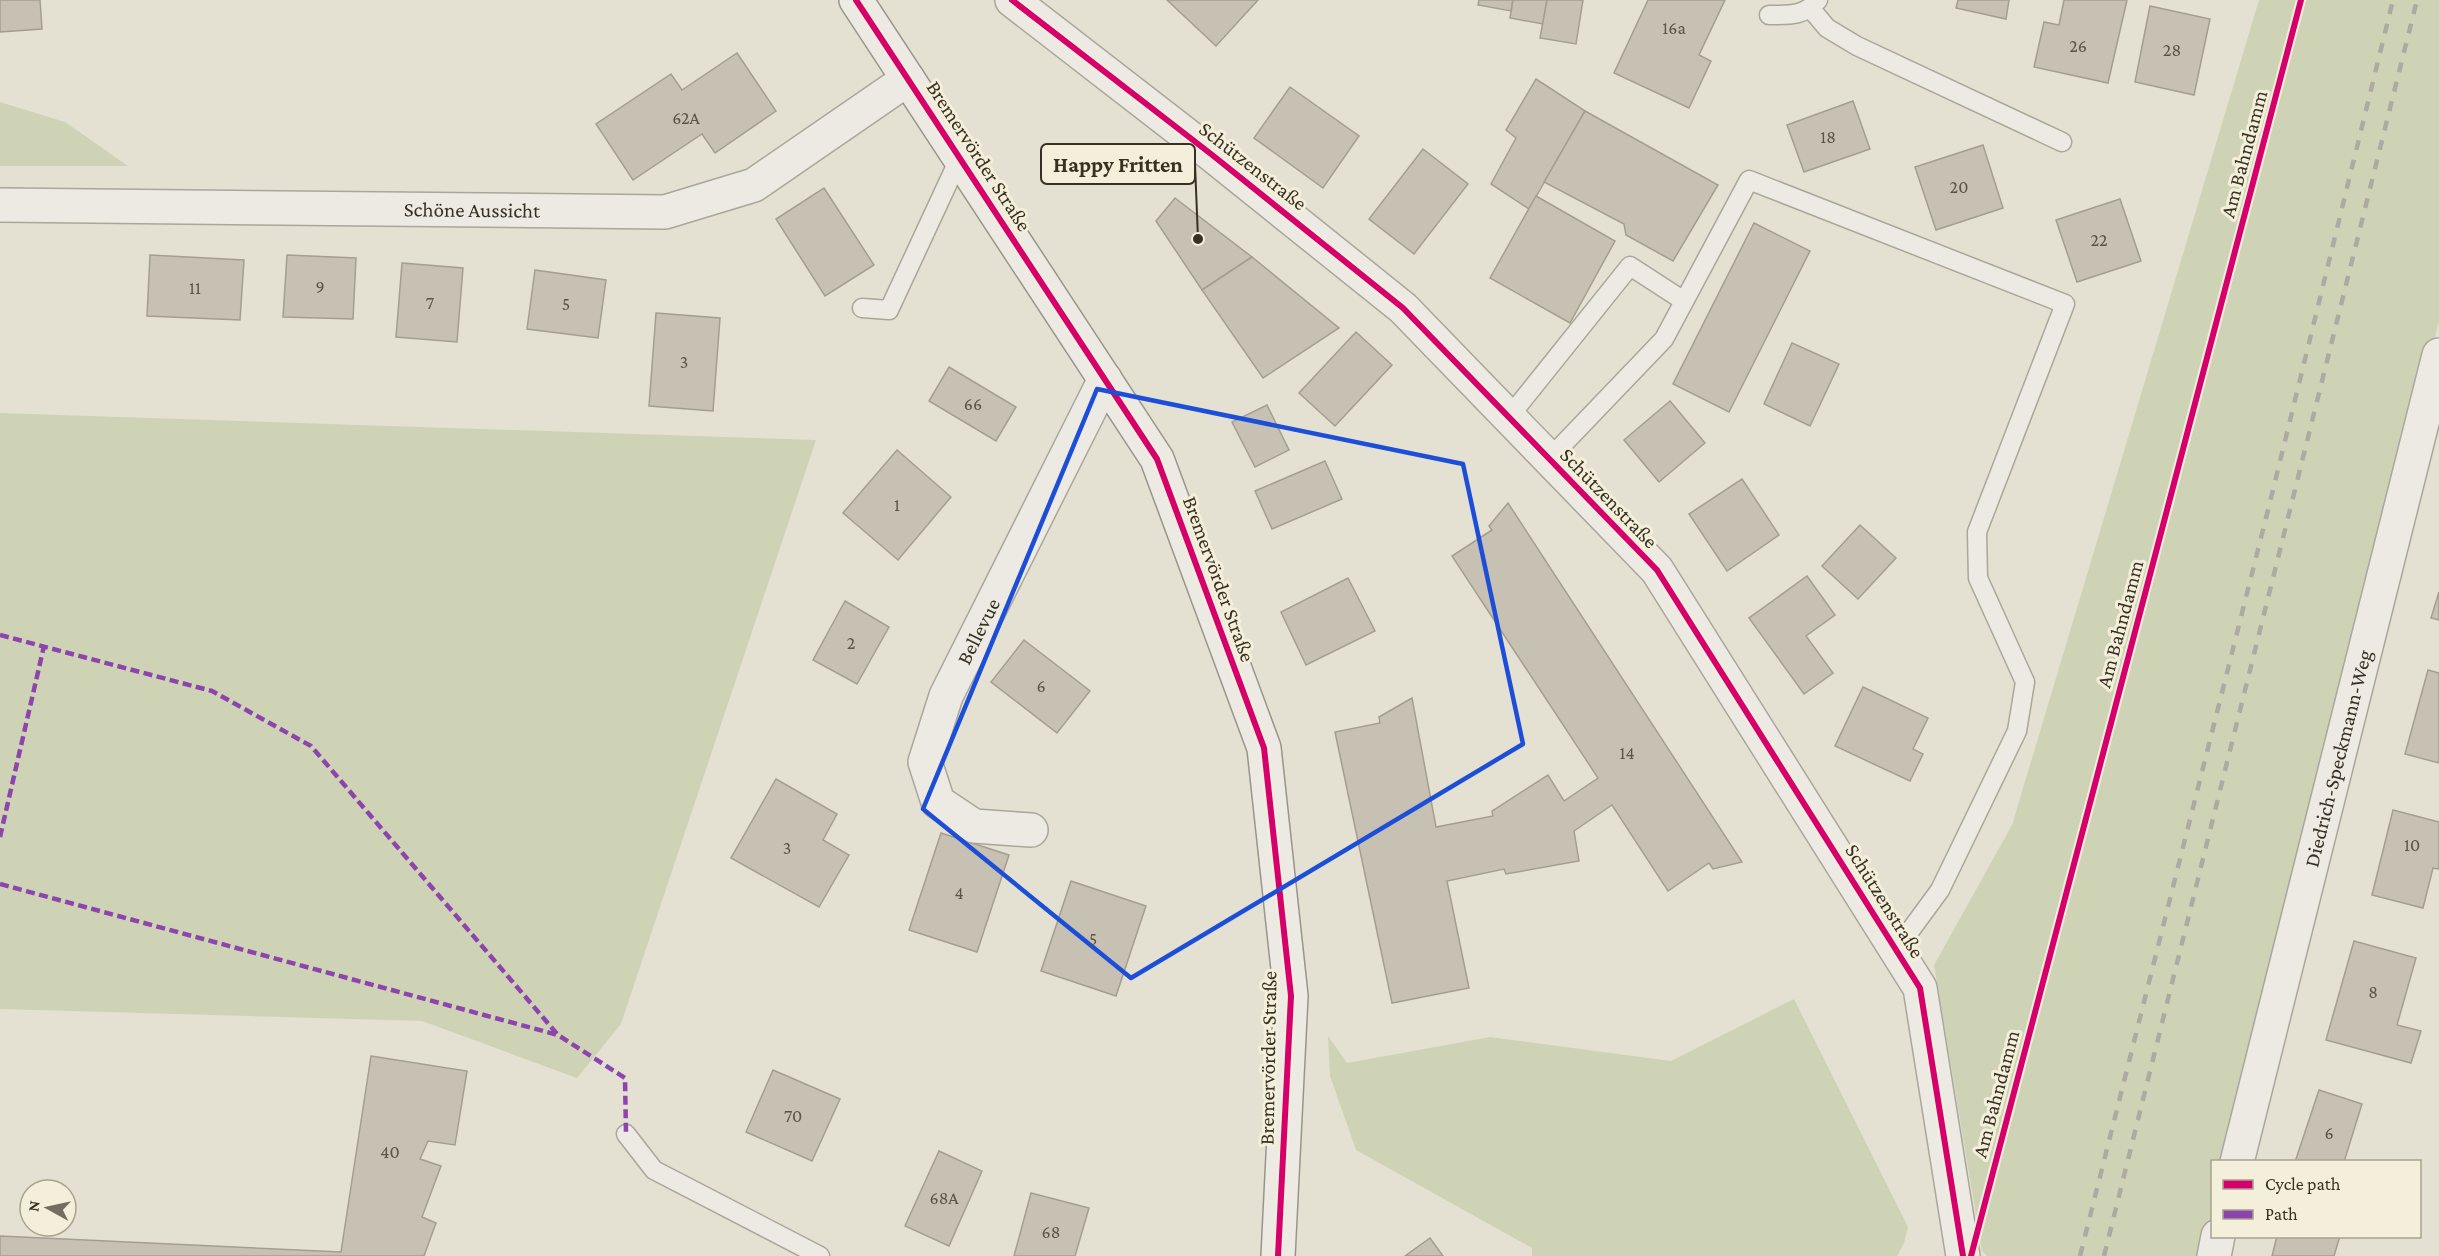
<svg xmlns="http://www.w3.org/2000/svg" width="2439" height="1256" viewBox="0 0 2439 1256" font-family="'Crimson Pro',serif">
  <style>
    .green { fill: #cfd3b6 }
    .building { fill: #c7c1b3; stroke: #a49e91; stroke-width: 1.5 }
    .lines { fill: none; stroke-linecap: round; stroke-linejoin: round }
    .lane-casing { stroke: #aaa69a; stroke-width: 21 }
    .street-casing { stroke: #aaa69a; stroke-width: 36 }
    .secondary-casing { stroke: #99958a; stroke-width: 36 }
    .lane { stroke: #eceae2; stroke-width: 18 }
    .street { stroke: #eceae2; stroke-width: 33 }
    .secondary { stroke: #eceae2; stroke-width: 33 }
    .rail { stroke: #acaaa2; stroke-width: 4.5; stroke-dasharray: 10 10; stroke-linecap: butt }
    .quiet { stroke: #8e44ad; stroke-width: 4.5; stroke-dasharray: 9 4.5; stroke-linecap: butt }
    .cycleway-casing { stroke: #f3efda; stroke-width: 10 }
    .cycleway { stroke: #d6006c; stroke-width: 6 }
    .marked { fill: none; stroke: #1d4ed8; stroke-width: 4.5; stroke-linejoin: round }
    .labels { text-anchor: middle; stroke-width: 6; stroke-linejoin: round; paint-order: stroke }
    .number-label { font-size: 18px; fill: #5c5446 }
    .street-label { font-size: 21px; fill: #383022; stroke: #f3efda }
    .leader { fill: none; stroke: #383022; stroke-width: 2 }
    .callout-dot { fill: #383022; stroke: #f3efda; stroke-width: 2 }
    .callout { fill: #f3efda; stroke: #383022; stroke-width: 2 }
    .callout-label { font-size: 22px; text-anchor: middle; font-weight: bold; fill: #383022 }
  </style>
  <rect width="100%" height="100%" fill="#e4e1d2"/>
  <g class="green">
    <polygon points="2259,0 2439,0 2439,321 2231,1161 2212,1162 2212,1235 2207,1256 1987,1256 1982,1251 1934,965 2012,825"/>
    <polygon points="0,102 65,122 128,166 0,166"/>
    <polygon points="0,413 816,440 621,1024 577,1078 422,1021 0,1009"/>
    <polygon points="1794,999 1908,1227 1904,1243 1897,1256 1532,1256 1532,1248 1356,1150 1330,1076 1328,1036 1347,1063 1490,1037 1671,1061"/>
  </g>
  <g class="building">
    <polygon points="0,0 40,0 42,29 0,32"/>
    <polygon points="1167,0 1258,0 1216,46"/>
    <polygon points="1479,0 1513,0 1511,11 1478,5"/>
    <polygon points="1513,0 1547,0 1543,24 1510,18"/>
    <polygon points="1547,0 1583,0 1576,44 1540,38"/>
    <polygon points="1648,0 1725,0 1699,55 1711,61 1689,108 1614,73"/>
    <polygon points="1958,0 2009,0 2006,19 1956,8"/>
    <polygon points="2064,0 2127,0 2108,83 2034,67 2044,22 2059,25"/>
    <polygon points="2150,6 2210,19 2194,95 2135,82"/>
    <polygon points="737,53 776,111 715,153 702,134 633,180 596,124 671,74 682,90"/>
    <polygon points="1536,79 1585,111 1529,209 1491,184 1516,138 1506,130"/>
    <polygon points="1290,87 1359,136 1323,188 1254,138"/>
    <polygon points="1853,101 1870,149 1804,172 1787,125"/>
    <polygon points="1585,111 1718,185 1673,261 1626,235 1624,224 1544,182"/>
    <polygon points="1983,145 2003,208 1936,230 1915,167"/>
    <polygon points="1423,149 1468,184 1414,254 1369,219"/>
    <polygon points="824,188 874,265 825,296 776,219"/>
    <polygon points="1536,196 1615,241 1570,323 1490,278"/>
    <polygon points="1175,198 1252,257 1202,290 1156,221"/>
    <polygon points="2120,199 2141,261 2077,282 2056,220"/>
    <polygon points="1754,223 1810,251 1729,412 1673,384"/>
    <polygon points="150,255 244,260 240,320 147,316"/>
    <polygon points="287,255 356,258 353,319 283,317"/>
    <polygon points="1252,257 1339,328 1263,378 1202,290"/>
    <polygon points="402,263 463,268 457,342 396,337"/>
    <polygon points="535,270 606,280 598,338 527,329"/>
    <polygon points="656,313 720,318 713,411 649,406"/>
    <polygon points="1356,332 1392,365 1335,426 1299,393"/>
    <polygon points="1792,343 1839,364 1810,426 1764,404"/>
    <polygon points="949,367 1016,407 996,441 929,401"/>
    <polygon points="1670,401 1705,443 1659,482 1624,440"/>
    <polygon points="1267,405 1289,450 1255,467 1232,422"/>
    <polygon points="897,450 951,497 898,560 843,513"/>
    <polygon points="1325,461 1342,499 1272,529 1255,491"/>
    <polygon points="1742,479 1779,535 1727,571 1689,514"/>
    <polygon points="1508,503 1742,862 1713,869 1709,863 1668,891 1612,805 1574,831 1579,861 1506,874 1504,869 1447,881 1469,988 1392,1003 1335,732 1380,723 1379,717 1412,698 1436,827 1493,816 1492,811 1548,775 1564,801 1598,778 1452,556 1492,530 1489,526"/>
    <polygon points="1860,525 1896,558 1858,599 1822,566"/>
    <polygon points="1807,576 1835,615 1806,636 1833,673 1804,694 1749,618"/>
    <polygon points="1348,578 1375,631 1306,665 1281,612"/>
    <polygon points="2439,592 2439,620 2431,618"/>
    <polygon points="845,601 889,627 857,684 813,660"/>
    <polygon points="1024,640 1090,691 1057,733 991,682"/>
    <polygon points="2428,670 2439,673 2439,763 2405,754"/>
    <polygon points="1863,687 1928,718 1913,749 1923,754 1910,781 1835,746"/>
    <polygon points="776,779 837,814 823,840 849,855 819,907 731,858"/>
    <polygon points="2393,810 2439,822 2439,869 2433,868 2423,908 2372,895"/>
    <polygon points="941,833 1009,855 977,952 909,930"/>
    <polygon points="1071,881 1146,906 1116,996 1041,971"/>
    <polygon points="2354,941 2416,958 2397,1025 2421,1031 2411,1063 2326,1040"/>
    <polygon points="371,1056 467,1071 455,1145 428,1141 420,1159 441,1166 422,1217 436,1223 424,1256 0,1256 0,1236 341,1252"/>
    <polygon points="773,1070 840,1099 812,1161 746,1132"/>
    <polygon points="2319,1090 2362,1104 2344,1162 2295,1162"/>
    <polygon points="939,1151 982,1171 949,1246 905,1226"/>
    <polygon points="1031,1193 1089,1208 1075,1256 1014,1256"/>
    <polygon points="2277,1236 2340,1236 2334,1256 2272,1256"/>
    <polygon points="1430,1238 1443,1256 1405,1256"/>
  </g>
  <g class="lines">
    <defs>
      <g id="lane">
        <polyline points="1811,9 1827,28 1857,46 2062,142"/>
        <path d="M 1769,15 C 1789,15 1805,16 1818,0"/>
        <polyline points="862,308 889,310 960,157"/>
        <polyline points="1509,417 1630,266 1684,301"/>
        <polyline points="1549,459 1664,339 1749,180 2065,304 1977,532 1978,578 2025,682 2017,731 1940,890 1896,950"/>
        <polyline points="626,1134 654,1170 820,1256"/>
      </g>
      <g id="street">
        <polyline points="1012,0 1211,154 1403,308 1657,570 1920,988 1963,1256"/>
        <path id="s1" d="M 0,205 L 665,212 L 754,185 L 908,79"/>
        <path id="s2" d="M 1031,830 L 974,826 L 938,802 L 925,762 L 946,696 L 1105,379"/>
        <path id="s3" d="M 2237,1162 L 2439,355"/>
        <polyline points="2214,1256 2218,1236"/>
      </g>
      <polyline id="secondary" points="856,0 1157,459 1264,748 1291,996 1278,1256"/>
    </defs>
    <use href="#lane" class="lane-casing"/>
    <use href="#street" class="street-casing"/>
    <use href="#secondary" class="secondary-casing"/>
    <use href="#lane" class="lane"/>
    <use href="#street" class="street"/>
    <use href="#secondary" class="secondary"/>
    <g class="rail">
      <polyline points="2080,1256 2271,498 2393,0"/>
      <polyline points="2104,1256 2417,0"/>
    </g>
    <g class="quiet">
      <polyline points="0,635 212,691 311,746 558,1035 625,1078 626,1134"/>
      <polyline points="0,837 44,646"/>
      <polyline points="0,884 558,1035"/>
    </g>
    <defs>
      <g id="cycleway">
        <polyline points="856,0 1157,459 1264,748 1291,996 1278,1256"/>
        <polyline points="1012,0 1211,154 1403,308 1657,570 1920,988 1963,1256"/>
        <polyline points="1971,1256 2301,0"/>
      </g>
    </defs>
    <use href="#cycleway" class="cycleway-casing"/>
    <use href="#cycleway" class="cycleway"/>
  </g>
  <path class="marked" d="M 1097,389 L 1463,464 L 1523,744 L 1131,978 L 923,809 Z"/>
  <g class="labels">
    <g class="number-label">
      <text x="1674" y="34">16a</text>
      <text x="2078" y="52">26</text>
      <text x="2172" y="56">28</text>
      <text x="686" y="124">62A</text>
      <text x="1828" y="143">18</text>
      <text x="1959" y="193">20</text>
      <text x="2099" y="246">22</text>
      <text x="320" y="293">9</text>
      <text x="195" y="294">11</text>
      <text x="430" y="309">7</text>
      <text x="566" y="310">5</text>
      <text x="684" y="368">3</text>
      <text x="973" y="410">66</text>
      <text x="897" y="511">1</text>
      <text x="851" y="649">2</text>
      <text x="1041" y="692">6</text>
      <text x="1627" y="759">14</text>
      <text x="2412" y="851">10</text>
      <text x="787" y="854">3</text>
      <text x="959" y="899">4</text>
      <text x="1093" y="945">5</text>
      <text x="2373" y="998">8</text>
      <text x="793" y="1122">70</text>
      <text x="2329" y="1139">6</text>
      <text x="390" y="1158">40</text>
      <text x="944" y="1204">68A</text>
      <text x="1051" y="1238">68</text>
    </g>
    <g class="street-label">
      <text transform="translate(2244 154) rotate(-75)" y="7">Am Bahndamm</text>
      <text transform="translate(979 156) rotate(57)" y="7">Bremervörder Straße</text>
      <text transform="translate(1253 166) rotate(38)" y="7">Schützenstraße</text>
      <text dy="7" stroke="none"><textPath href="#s1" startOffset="472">Schöne Aussicht</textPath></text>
      <text transform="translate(1609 498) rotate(46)" y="7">Schützenstraße</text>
      <text transform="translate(1219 579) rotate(70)" y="7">Bremervörder Straße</text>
      <text transform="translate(2120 624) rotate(-75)" y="7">Am Bahndamm</text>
      <text dy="7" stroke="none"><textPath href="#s2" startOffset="284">Bellevue</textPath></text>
      <text dy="7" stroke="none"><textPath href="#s3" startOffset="416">Diedrich-Speckmann-Weg</textPath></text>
      <text transform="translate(1885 901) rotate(58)" y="7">Schützenstraße</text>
      <text transform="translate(1268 1058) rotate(-89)" y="7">Bremervörder Straße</text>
      <text transform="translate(1996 1094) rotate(-75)" y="7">Am Bahndamm</text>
    </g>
  </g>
  <path class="leader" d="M1198 239L1195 164"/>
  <circle class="callout-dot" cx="1198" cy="239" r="6"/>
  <rect class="callout" x="1041" y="144" width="154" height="40" rx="6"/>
  <g class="callout-label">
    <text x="1118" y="172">Happy Fritten</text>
  </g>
  <rect x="2211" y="1160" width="210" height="78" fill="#f3efda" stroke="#a8a390" stroke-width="1.5"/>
  <rect x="2223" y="1180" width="30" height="9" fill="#d6006c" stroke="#a8a390" stroke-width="1.5"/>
  <text x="2265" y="1190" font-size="18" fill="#383022">Cycle path</text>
  <rect x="2223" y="1210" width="30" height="9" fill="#8e44ad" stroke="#a8a390" stroke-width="1.5"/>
  <text x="2265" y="1220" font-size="18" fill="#383022">Path</text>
  <g transform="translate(48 1208) rotate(278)"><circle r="28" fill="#f3efda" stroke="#a8a390" stroke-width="1.5"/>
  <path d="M0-4.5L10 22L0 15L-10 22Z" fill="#746e60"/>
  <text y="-9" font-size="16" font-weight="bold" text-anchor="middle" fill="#383022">N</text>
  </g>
</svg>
